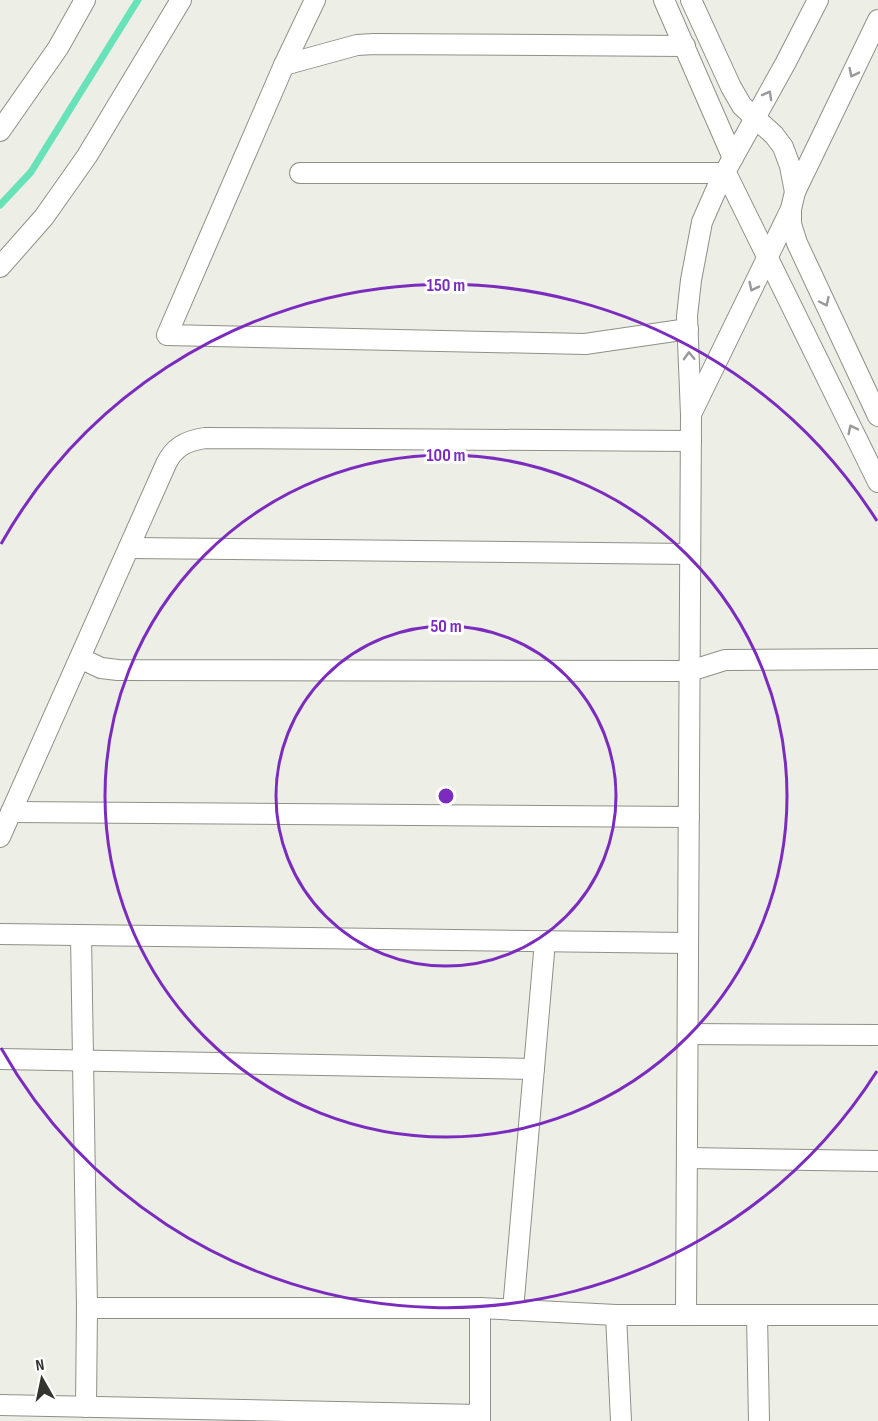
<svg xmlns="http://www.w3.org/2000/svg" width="878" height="1421" viewBox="0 0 878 1421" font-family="'Sofia Sans Condensed',sans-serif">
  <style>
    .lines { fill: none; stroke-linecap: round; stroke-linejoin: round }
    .stream { stroke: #68e2b9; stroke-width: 7 }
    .minor-casing { stroke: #8f9088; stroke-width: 22 }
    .minor { stroke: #fff; stroke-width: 20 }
    .oneway { stroke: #999998 }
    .ring { fill: none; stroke: #7b2cbf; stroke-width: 3 }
    .centre { fill: #7b2cbf; stroke: #fff; stroke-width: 3 }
    .ring-label { font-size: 18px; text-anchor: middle; font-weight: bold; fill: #7b2cbf; stroke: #fff; stroke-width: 6; stroke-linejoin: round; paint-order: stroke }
  </style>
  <rect width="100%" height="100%" fill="#edeee5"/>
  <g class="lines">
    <polyline class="stream" points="0,205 31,172 138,0"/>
    <defs>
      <g id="minor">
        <polyline points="315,0 284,65 167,335 585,344 688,329"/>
        <polyline points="664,0 733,158"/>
        <polyline points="691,0 731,87 742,106 774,135 783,147 790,166 795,192"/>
        <polyline points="284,65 357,45 374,44 685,46"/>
        <polyline points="0,131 58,48 85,0"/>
        <polyline points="300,173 726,173 878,482"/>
        <polyline points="791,209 791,224 797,243 878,416"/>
        <polyline points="0,267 44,217 87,156 181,0"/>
        <polyline points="692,412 791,209 795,192 878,20"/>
        <polyline points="129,548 690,554"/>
        <polyline points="80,658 101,668 118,670 690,671 725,660 878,659"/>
        <polyline points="11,812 689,817"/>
        <path d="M 0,837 L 166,464 C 174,447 186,441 205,438 L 691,441"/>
        <polyline points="0,934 688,943"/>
        <polyline points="81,935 87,1308 86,1407"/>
        <polyline points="688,1034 878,1035"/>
        <polyline points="0,1059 534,1069"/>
        <polyline points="687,1158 878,1161"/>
        <polyline points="87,1308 480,1308 616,1315 878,1315"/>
        <polyline points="513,1310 545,941"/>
        <polyline points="616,1315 621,1421"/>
        <polyline points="686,1315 691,415 687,316 691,280 702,222 720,181 785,64 818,0"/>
        <polyline points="757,1315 759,1421"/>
        <polyline points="0,1405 480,1415"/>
        <polyline points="480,1421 480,1308"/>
      </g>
    </defs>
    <use href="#minor" class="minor-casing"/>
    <use href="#minor" class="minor"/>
  </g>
  <defs><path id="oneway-chevron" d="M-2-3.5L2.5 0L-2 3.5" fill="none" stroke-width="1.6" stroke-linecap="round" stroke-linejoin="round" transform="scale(1.5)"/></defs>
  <g class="oneway">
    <use href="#oneway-chevron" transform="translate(853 73) rotate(116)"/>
    <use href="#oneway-chevron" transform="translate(768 95) rotate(-61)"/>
    <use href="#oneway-chevron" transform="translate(753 287) rotate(116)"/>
    <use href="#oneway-chevron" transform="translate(825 302) rotate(65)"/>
    <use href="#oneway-chevron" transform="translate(689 356) rotate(-92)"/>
    <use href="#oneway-chevron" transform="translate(852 429) rotate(-116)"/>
  </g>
  <g class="ring">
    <circle cx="446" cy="796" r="170"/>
    <circle cx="446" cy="796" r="341"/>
    <path d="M877 1071A511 511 0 0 1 1 1048M1 544A511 511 0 0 1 877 521"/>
  </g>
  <circle cx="446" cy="796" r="9" class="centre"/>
  <g class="ring-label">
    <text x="446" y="291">150 m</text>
    <text x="446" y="461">100 m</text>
    <text x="446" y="632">50 m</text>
  </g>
  <g transform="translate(42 1379) rotate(351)" stroke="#ffffff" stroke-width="4.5" paint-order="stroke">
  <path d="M0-4.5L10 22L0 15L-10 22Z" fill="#333330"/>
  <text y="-9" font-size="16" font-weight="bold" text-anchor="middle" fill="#333330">N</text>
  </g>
</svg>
